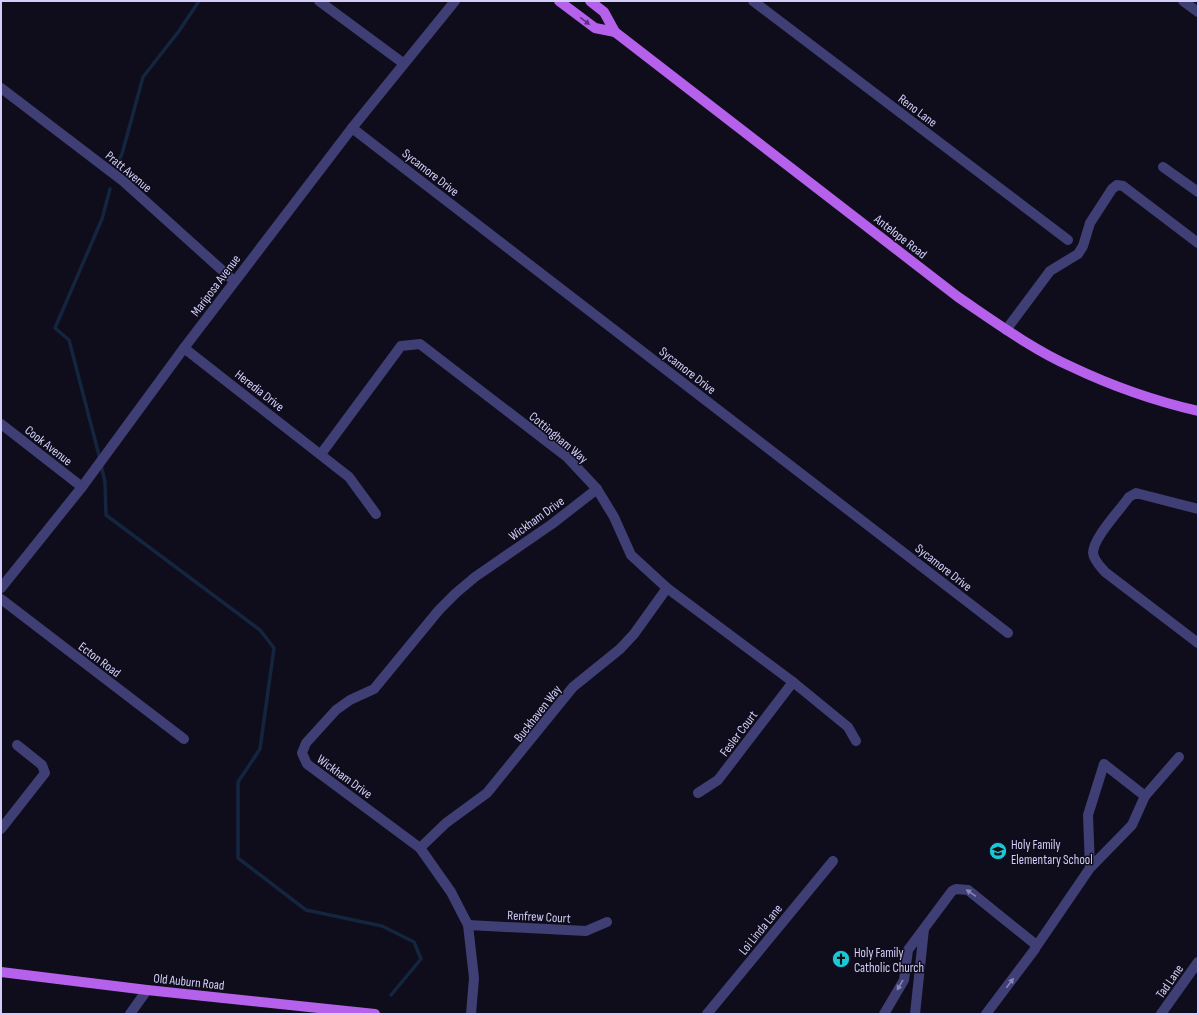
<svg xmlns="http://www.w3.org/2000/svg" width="1199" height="1015" viewBox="0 0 1199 1015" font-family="'Sofia Sans Condensed',sans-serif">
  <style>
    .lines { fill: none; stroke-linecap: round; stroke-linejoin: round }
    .stream { stroke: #13253f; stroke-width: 3.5 }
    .minor { stroke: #3f3e75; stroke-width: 10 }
    .major { stroke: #b661ec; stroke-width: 10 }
    .oneway { fill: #5a3379 }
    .oneway2 { fill: #8886b7 }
    .labels { text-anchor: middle; stroke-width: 3; stroke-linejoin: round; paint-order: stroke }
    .street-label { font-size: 13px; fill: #d2cef9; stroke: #0f0d1b }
    .poi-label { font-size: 13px; fill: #d2cef9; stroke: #0f0d1b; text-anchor: start }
  </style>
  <rect width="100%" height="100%" fill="#0f0d1b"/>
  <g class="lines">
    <g class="stream">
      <polyline points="118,162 122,154 143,77 179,31 199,1"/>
      <polyline points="100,459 69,340 55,328 102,219 110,189"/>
      <polyline points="101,465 105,482 106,515 260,630 274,648 260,749 238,782 238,858 306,910 382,926 414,942 421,959 391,995"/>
    </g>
    <g class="minor">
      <polyline points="319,1 403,63"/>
      <polyline points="753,1 1068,240"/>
      <polyline points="1183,1 1198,12"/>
      <polyline points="1,88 123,181 234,281"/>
      <polyline points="352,128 1008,633"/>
      <polyline points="1163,167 1198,192"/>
      <polyline points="1006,330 1050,271 1078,254 1083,246 1090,223 1112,189 1117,185 1123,186 1198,243"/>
      <polyline points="184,348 349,477 376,514"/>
      <polyline points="1,424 82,487"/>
      <polyline points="321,454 401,346 420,344 567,457 597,489 614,517 631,555 667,588 793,682 848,727 856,741"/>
      <path d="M 1198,509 L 1136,493 L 1129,497 C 1120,510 1093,538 1093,553 C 1094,561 1101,567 1105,572 L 1198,643"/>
      <polyline points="1,588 82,487 184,348 352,128 455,1"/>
      <polyline points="1,599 184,739"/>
      <polyline points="698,793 718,780 793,682"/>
      <polyline points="1145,796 1179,757"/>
      <polyline points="1,829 45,773 42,765 17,745"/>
      <polyline points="420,848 446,823 487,793 573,687 620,649 634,634 667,588"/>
      <polyline points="468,925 586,931 607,922"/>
      <polyline points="1036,947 1090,868 1132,825 1145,796 1104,764 1088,815 1090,868"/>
      <polyline points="130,1014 147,990"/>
      <polyline points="471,1014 474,978 468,925 451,892 420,848 307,764 302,753 306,743 336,710 350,700 374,689 439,610 456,593 475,577 552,524 597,489"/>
      <polyline points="707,1014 833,861"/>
      <polyline points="884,1014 904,980 908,950 952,891 956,889 968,890 1035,944 1035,949 986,1014"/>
      <polyline points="915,1014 924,929"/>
      <polyline points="1161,1014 1198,962"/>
    </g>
    <g class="major">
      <polyline points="559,1 595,28 615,32"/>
      <path d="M 590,1 L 604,12 L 615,32 L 958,297 C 995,322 1032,349 1072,367 C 1112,386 1155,401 1198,411"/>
      <polyline points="1,972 147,990 375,1014"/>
    </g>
  </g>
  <defs><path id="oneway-solid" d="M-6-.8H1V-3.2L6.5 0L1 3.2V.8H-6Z"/></defs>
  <use class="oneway" href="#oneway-solid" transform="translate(585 21) rotate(37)"/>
  <g class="oneway2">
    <use href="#oneway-solid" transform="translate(971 893) rotate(-146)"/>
    <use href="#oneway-solid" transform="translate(1010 983) rotate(-53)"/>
    <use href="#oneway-solid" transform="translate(900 985) rotate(120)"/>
  </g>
  <defs>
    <symbol id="school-disc" viewBox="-11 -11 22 22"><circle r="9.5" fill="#1ac9d9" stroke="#0f0d1b"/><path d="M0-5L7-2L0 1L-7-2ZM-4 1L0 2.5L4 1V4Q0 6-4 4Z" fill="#111"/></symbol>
    <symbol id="church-disc" viewBox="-11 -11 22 22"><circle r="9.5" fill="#1ac9d9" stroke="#0f0d1b"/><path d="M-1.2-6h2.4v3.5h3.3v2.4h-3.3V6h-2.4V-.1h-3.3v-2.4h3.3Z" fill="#111"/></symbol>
  </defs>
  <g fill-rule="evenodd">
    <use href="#school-disc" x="988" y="841" width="20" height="20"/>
    <use href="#church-disc" x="831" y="949" width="20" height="20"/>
  </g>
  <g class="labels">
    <g class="street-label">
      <text transform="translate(918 110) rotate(37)" y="5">Reno Lane</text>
      <text transform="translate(129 171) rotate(40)" y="5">Pratt Avenue</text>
      <text transform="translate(431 172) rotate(38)" y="5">Sycamore Drive</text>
      <text transform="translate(901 236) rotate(38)" y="5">Antelope Road</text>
      <text transform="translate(215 285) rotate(-53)" y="5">Mariposa Avenue</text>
      <text transform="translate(688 370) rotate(38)" y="5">Sycamore Drive</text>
      <text transform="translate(260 390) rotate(38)" y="5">Heredia Drive</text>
      <text transform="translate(559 437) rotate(40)" y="5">Cottingham Way</text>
      <text transform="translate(49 445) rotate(38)" y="5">Cook Avenue</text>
      <text transform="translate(536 518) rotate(-36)" y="5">Wickham Drive</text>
      <text transform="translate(944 567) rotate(38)" y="5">Sycamore Drive</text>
      <text transform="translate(100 659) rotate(37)" y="5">Ecton Road</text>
      <text transform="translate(537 713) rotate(-52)" y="5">Buckhaven Way</text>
      <text transform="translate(738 733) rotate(-53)" y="5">Fesler Court</text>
      <text transform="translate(345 776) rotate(36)" y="5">Wickham Drive</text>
      <text transform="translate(539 916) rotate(3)" y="5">Renfrew Court</text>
      <text transform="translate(760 929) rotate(-51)" y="5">Loi Linda Lane</text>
      <text transform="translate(189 981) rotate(6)" y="5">Old Auburn Road</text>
      <text transform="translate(1169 981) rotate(-55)" y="5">Tad Lane</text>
    </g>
    <g class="poi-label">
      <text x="1011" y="849">Holy Family<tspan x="1011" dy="15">Elementary School</tspan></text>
      <text x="854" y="957">Holy Family<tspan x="854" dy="15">Catholic Church</tspan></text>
    </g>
  </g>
  <rect width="1199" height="1015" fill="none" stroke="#d2cef9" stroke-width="4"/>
</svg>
